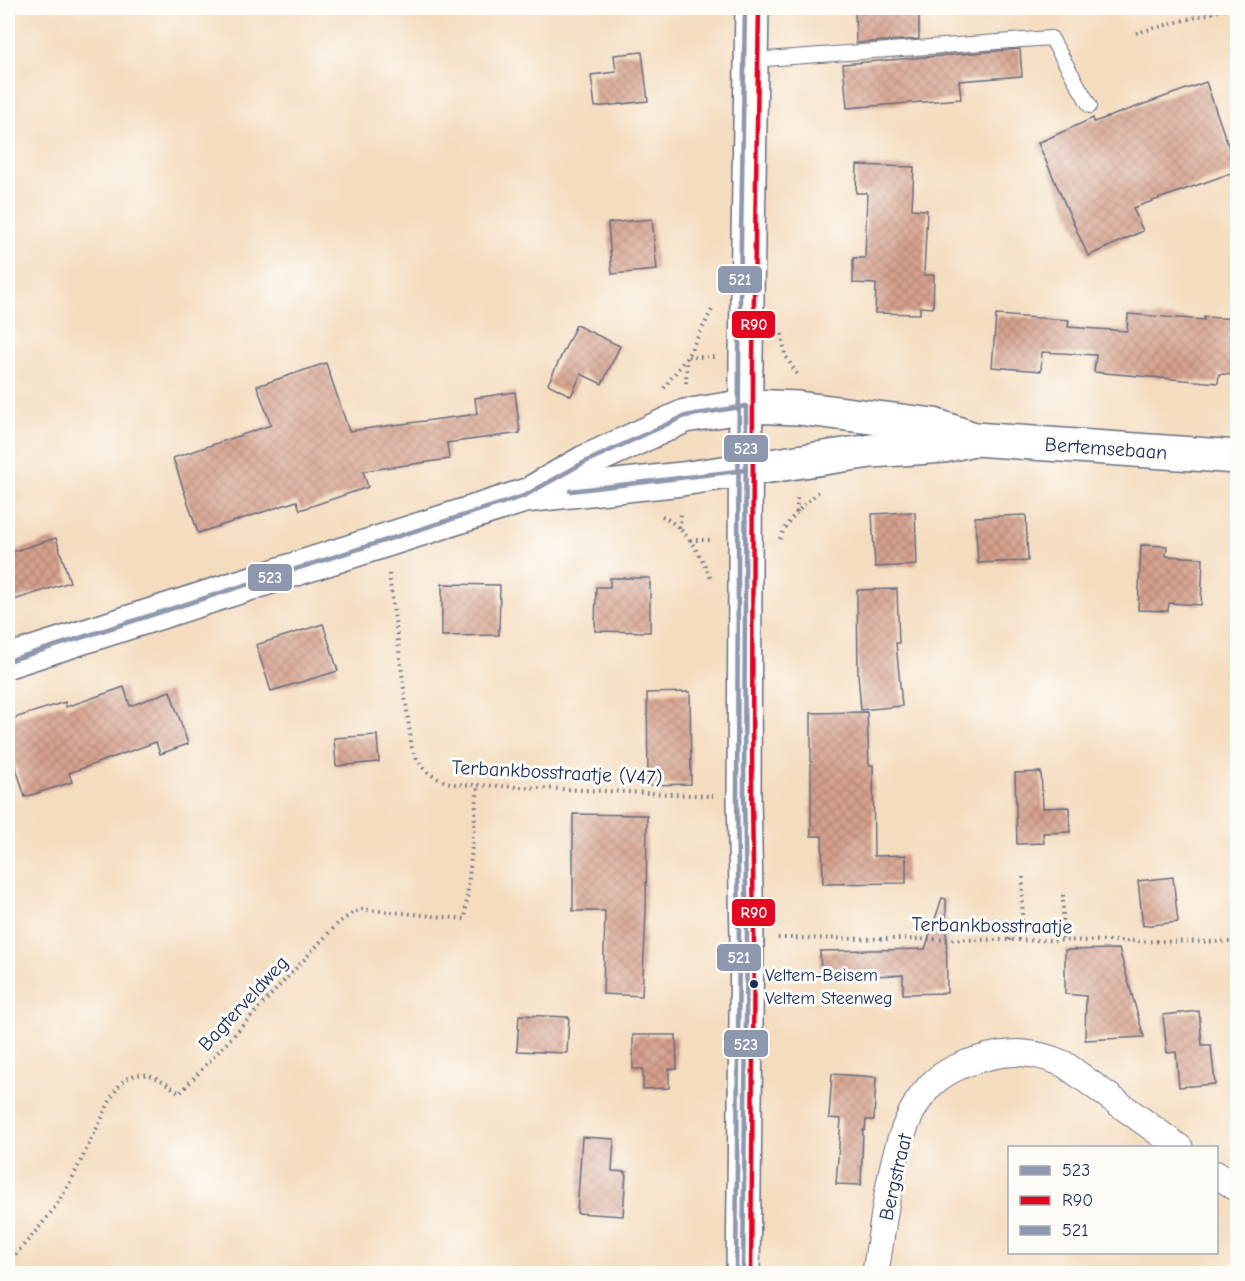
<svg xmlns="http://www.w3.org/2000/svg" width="1245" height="1281" viewBox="0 0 1245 1281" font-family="'Comic Neue',sans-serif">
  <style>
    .building { fill: url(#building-cross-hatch) }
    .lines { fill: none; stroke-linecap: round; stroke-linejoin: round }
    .lane-casing { stroke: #676c80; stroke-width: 16 }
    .street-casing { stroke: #676c80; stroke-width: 28 }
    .secondary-casing { stroke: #676c80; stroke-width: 36 }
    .primary-casing { stroke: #676c80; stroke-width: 36 }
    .path { stroke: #676c80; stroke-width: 4; stroke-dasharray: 1.5 4.5; stroke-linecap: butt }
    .lane { stroke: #fff; stroke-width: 14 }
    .street { stroke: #fff; stroke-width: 26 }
    .secondary { stroke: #fff; stroke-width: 33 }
    .primary { stroke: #fff; stroke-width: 33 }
    .bus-1-casing { stroke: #fdfcf7; stroke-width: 9 }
    .bus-2-casing { stroke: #fdfcf7; stroke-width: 9 }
    .bus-3-casing { stroke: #fdfcf7; stroke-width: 9 }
    .bus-1 { stroke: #8d97ae; stroke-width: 4.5 }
    .bus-2 { stroke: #e40521; stroke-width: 4.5 }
    .bus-3 { stroke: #8d97ae; stroke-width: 4.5 }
    .bus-dot { fill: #1b2f5e; stroke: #fdfcf7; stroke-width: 2 }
    .labels { text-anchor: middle; stroke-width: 6; stroke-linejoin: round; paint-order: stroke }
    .bus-label { font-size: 18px; fill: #1b2f5e; stroke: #fdfcf7; text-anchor: start }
    .street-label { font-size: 20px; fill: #1b2f5e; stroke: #fdfcf7 }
    .line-badge { stroke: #fdfcf7; stroke-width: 2 }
    .badge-label { font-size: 16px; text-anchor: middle; font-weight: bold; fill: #fff }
  </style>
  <defs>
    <pattern id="building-cross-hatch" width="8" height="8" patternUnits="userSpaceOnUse" patternTransform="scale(1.5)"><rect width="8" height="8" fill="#d7a18c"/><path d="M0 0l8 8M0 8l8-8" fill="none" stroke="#ae8476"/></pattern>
  </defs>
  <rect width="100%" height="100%" fill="#fdfcf7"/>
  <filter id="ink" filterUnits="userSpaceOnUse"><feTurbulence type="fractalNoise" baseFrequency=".0167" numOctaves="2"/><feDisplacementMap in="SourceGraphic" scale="12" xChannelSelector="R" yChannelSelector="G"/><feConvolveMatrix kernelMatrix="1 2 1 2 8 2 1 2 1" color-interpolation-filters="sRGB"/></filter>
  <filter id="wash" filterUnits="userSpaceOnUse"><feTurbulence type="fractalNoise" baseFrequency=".008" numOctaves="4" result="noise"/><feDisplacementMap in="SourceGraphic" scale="24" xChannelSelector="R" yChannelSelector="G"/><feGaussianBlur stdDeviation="1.35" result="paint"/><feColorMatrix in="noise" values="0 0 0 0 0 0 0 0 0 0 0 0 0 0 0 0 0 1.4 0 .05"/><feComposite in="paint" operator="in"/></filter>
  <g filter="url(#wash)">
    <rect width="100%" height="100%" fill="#f4dcbe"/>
    <g id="blocks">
      <g class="building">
        <polygon points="855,8 919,8 919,39 856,43"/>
        <polygon points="1020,49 1022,76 959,81 961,99 847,108 843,64"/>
        <polygon points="642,52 648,101 595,107 591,75 616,72 614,55"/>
        <polygon points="1206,82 1237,171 1133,208 1143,231 1088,256 1038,143 1093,118 1094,122"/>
        <polygon points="857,165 914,167 912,209 927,210 924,275 934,275 933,308 920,307 920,314 875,313 876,284 853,283 853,258 865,258 867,193 856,193"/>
        <polygon points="652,219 657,270 612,274 608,223"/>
        <polygon points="1128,314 1204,320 1204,317 1238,319 1238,375 1219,374 1218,383 1094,372 1096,355 1042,352 1041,371 992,367 996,315 1069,320 1068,327 1127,331"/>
        <polygon points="576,325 620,346 602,384 581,374 571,396 548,384"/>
        <polygon points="326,363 349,431 477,414 475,398 515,392 520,433 447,443 449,459 363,471 368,487 300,510 297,501 198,533 173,458 271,425 257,386"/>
        <polygon points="915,512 917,565 875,567 872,514"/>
        <polygon points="1026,515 1028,561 978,563 975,517"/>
        <polygon points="56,538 70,582 8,602 8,553"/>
        <polygon points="1141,545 1167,546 1166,556 1203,558 1201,605 1169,603 1168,611 1138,610"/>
        <polygon points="610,578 650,578 650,632 595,631 596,587 610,587"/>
        <polygon points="442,584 500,585 499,635 442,636"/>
        <polygon points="897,589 899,643 896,643 902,706 861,710 858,674 857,590"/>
        <polygon points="323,624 338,671 271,691 256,645"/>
        <polygon points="124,687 130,706 170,691 188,744 160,754 156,742 69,773 72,782 25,797 8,742 8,720 65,702 66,707"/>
        <polygon points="690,692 691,784 648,785 647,693"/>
        <polygon points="867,712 869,765 873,765 874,856 906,855 906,883 823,884 822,836 811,836 811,713"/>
        <polygon points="377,735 379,762 336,766 334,738"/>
        <polygon points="1041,772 1043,808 1069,807 1070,832 1043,833 1044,843 1017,844 1015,773"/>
        <polygon points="573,814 647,815 646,912 642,996 603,994 605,911 573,911"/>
        <polygon points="1173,877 1178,922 1143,926 1138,881"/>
        <polygon points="942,898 946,899 947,993 903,994 903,975 821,977 820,951 925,949"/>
        <polygon points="1119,949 1144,1037 1085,1040 1086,996 1065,994 1065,950"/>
        <polygon points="1199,1011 1202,1045 1211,1045 1215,1084 1179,1087 1176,1052 1167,1053 1163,1015"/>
        <polygon points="519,1015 569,1017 567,1053 517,1051"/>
        <polygon points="633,1035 676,1035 677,1069 669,1069 669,1088 643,1089 643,1069 633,1069"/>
        <polygon points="832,1074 876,1077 874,1120 866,1120 865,1130 863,1130 861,1185 836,1184 841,1119 829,1118"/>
        <polygon points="582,1137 614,1139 612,1171 626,1172 623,1216 577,1213"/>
      </g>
    </g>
  </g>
  <g filter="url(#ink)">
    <use href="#blocks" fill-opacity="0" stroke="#676c80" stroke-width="1.5"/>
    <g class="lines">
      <defs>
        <polyline id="lane" points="752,60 1051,38 1090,106"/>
        <g id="street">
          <polyline points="1216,1174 1238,1189"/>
          <path d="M 875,1274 C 886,1217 889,1126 932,1084 C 944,1072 964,1063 980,1059 C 1012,1050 1034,1051 1064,1064 L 1180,1148"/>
        </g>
        <g id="secondary">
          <polyline points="536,490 585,462 685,416 746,406 798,408 934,425 974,439 1238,457"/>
          <polyline points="8,661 524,496 682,479 871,451 944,446 974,439"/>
        </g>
        <polyline id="primary" points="743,1274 747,937 744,797 746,356 752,8"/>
      </defs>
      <use href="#lane" class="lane-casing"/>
      <use href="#street" class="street-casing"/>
      <use href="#secondary" class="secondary-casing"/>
      <use href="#primary" class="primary-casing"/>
      <g class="path">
        <polyline points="1136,33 1230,8"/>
        <polyline points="782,334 785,355 798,376"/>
        <polyline points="688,357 714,357"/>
        <polyline points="686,383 687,358"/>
        <polyline points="664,388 687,357 712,310"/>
        <polyline points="797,512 797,495"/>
        <path d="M 662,516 C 687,529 700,554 711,579"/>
        <polyline points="680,528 681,511"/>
        <path d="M 780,539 C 787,519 803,506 818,492"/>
        <polyline points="690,540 713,540"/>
        <path d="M 389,574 L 412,749 C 421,770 432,779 454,784 L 713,796"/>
        <polyline points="1063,895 1063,940"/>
        <polyline points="778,938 1238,942"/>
        <polyline points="1009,940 1022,924 1023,875"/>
        <path d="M 8,1264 C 26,1241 47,1221 62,1196 C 76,1173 86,1149 98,1126 C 106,1111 114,1084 130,1077 C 149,1068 166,1084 180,1093 L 339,922 L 360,909 L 465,919 L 478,785"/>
      </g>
      <use href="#lane" class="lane"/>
      <use href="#street" class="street"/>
      <use href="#secondary" class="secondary"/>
      <use href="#primary" class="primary"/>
      <defs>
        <g id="bus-1">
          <polyline points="570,491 746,470"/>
          <polyline points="8,661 524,496 585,462 685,416 746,406 744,797 747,937 743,1274"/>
        </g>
        <polyline id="bus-2" points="751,1274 754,937 752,797 753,356 759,8"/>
        <polyline id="bus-3" points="736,1274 739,937 737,797 739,356 745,8"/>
      </defs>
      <use href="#bus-1" class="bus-1-casing"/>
      <use href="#bus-2" class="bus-2-casing"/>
      <use href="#bus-3" class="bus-3-casing"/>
      <use href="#bus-1" class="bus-1"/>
      <use href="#bus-2" class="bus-2"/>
      <use href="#bus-3" class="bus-3"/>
    </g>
  </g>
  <circle class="bus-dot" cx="754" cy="984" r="5"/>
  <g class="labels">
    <g class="bus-label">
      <text x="765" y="981">Veltem-Beisem<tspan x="765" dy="23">Veltem Steenweg</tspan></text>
    </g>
    <g class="street-label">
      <text transform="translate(1106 448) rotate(4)" y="7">Bertemsebaan</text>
      <text transform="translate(557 772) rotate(3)" y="7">Terbankbosstraatje (V47)</text>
      <text transform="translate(992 925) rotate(1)" y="7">Terbankbosstraatje</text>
      <text transform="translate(243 1003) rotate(-47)" y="7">Bagterveldweg</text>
      <text transform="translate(895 1177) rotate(-77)" y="7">Bergstraat</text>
    </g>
  </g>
  <g class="line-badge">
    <rect x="717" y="265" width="46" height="29" rx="6" fill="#8d97ae"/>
    <rect x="731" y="310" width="45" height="29" rx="6" fill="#e40521"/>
    <rect x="723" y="434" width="46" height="29" rx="6" fill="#8d97ae"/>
    <rect x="247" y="563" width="46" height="29" rx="6" fill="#8d97ae"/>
    <rect x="731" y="898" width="45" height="29" rx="6" fill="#e40521"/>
    <rect x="716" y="943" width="46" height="29" rx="6" fill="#8d97ae"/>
    <rect x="723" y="1029" width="46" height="29" rx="6" fill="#8d97ae"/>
  </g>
  <g class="badge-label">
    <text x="740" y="285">521</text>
    <text x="754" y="330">R90</text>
    <text x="746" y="454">523</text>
    <text x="270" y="583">523</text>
    <text x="754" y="918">R90</text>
    <text x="739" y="963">521</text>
    <text x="746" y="1050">523</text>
  </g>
  <rect width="1245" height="1281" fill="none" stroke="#fdfcf7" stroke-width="30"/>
  <rect x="1008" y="1146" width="210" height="108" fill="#fdfcf7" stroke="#a3aaba" stroke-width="1.5"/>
  <rect x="1020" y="1166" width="30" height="9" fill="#8d97ae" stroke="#a3aaba" stroke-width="1.5"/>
  <text x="1062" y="1176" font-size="18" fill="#1b2f5e">523</text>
  <rect x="1020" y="1196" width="30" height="9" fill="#e40521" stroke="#a3aaba" stroke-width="1.5"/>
  <text x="1062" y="1206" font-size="18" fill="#1b2f5e">R90</text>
  <rect x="1020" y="1226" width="30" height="9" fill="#8d97ae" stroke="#a3aaba" stroke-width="1.5"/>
  <text x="1062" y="1236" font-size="18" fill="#1b2f5e">521</text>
</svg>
